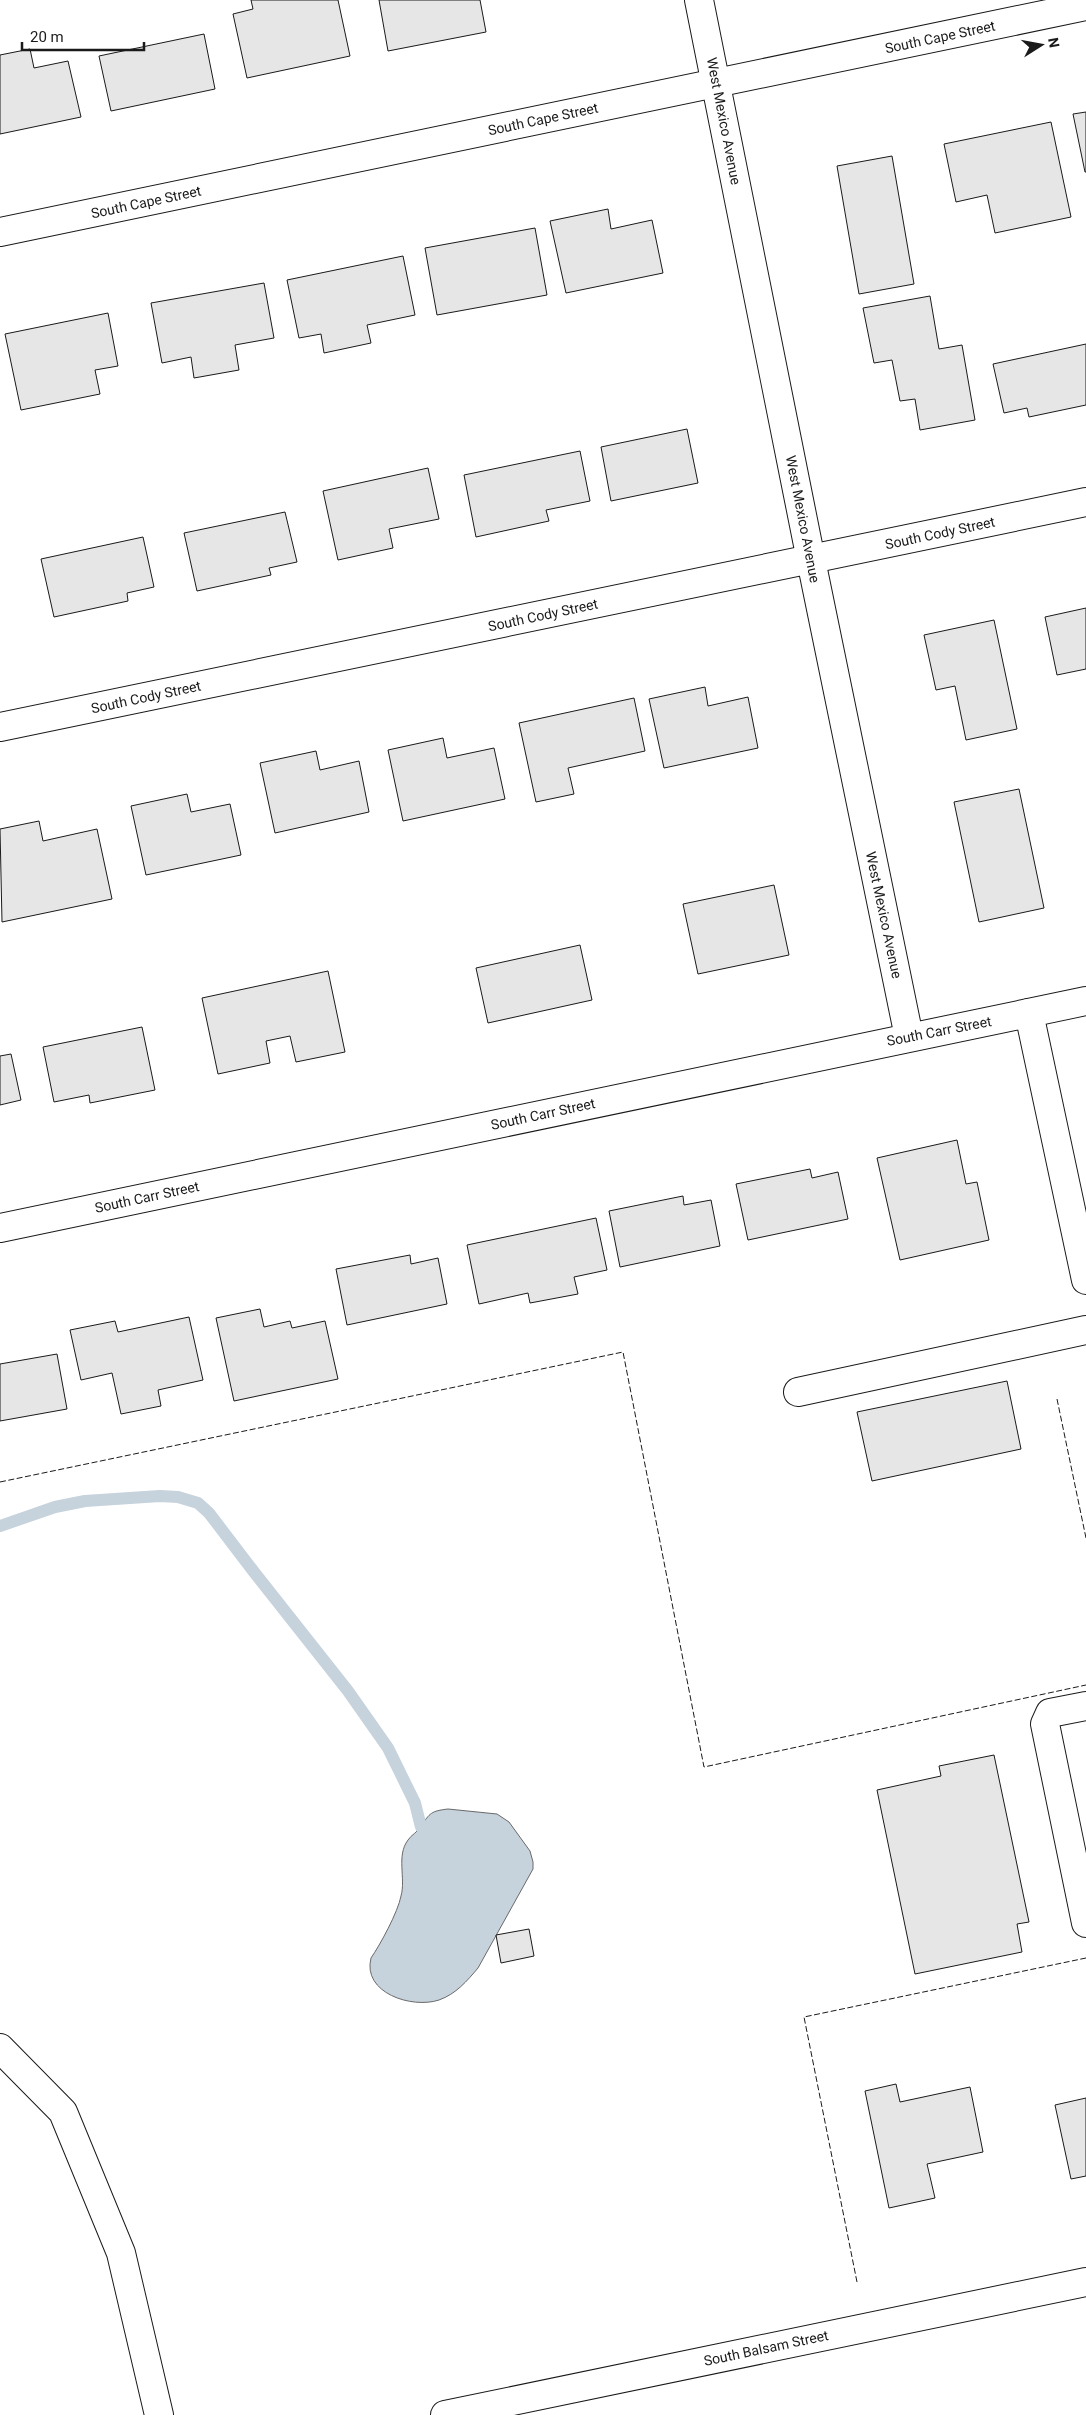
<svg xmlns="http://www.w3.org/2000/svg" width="1086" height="2415" viewBox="0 0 1086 2415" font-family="Roboto,sans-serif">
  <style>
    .water { fill: #c6d2dc; stroke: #6a6a6a }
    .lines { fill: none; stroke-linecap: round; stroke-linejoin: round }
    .stream { stroke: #c6d2dc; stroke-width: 12 }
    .building { fill: #e6e6e6; stroke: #1a1a1a }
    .minor-casing { stroke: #1a1a1a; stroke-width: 30 }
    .minor { stroke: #fff; stroke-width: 28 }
    .fence { stroke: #1a1a1a; stroke-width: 1; stroke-dasharray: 6 2.5; stroke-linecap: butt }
    .labels { text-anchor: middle; stroke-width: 4; stroke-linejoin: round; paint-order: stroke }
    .street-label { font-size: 14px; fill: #1a1a1a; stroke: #fff }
  </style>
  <rect width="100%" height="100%" fill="#fff"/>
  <path class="water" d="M 448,1809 L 497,1814 L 509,1822 L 530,1851 L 533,1862 L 533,1869 L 478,1968 C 467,1981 456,1994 439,2000 C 412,2009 362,1993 371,1958 C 380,1945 398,1912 401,1896 C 406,1878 396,1856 408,1840 C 411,1835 418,1832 421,1826 C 430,1813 431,1811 448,1809 Z"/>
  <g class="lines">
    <polyline class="stream" points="0,1526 55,1507 85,1501 160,1496 178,1497 198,1503 209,1513 254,1572 348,1691 388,1748 415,1803 421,1827"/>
  </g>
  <g class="building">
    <polygon points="251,0 338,0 350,56 247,78 233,14 253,9"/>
    <polygon points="379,0 480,0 486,32 388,51"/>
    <polygon points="204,34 215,89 111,111 99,56"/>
    <polygon points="30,49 34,68 68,61 81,117 0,134 0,55"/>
    <polygon points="1086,112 1086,172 1085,172 1073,114"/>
    <polygon points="1051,122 1071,217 995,233 987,195 956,202 944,144"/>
    <polygon points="892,156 914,284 859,294 837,166"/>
    <polygon points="608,209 611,229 652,220 663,273 566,293 550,221"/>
    <polygon points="535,228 547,295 437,315 425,248"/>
    <polygon points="403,256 415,315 367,325 371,343 324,353 321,334 299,338 287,280"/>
    <polygon points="264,283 274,338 235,345 239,370 194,378 191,357 162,363 151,303"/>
    <polygon points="930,296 939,349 962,345 975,420 920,430 915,399 900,401 892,360 874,363 863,308"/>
    <polygon points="108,313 118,366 95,370 100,394 21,410 5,334"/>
    <polygon points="1086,344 1086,405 1029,417 1027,408 1004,413 993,364"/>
    <polygon points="687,429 698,483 611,501 601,447"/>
    <polygon points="580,451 590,501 546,510 549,521 476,537 464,475"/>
    <polygon points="428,468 439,519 389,529 393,548 338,560 323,491"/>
    <polygon points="285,512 297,562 269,568 271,575 197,591 184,533"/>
    <polygon points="143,537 154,587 127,593 128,601 54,617 41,559"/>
    <polygon points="1086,608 1086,669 1057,675 1045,617"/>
    <polygon points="994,620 1017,729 966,740 955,686 936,690 924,635"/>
    <polygon points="705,687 708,706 748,697 758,748 664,768 649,699"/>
    <polygon points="634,698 645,751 568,768 574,794 536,802 519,723"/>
    <polygon points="443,738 447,758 494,748 505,799 403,821 388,750"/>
    <polygon points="316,751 320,770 359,761 369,812 275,833 260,763"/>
    <polygon points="1019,789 1044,908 979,922 954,802"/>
    <polygon points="187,794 191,812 230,804 241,855 146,875 131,806"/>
    <polygon points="39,821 43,841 97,829 112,899 2,922 0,829"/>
    <polygon points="774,885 789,955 698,974 683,904"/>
    <polygon points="580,945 592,1000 488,1023 476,968"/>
    <polygon points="328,971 345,1052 296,1062 290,1036 266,1041 270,1063 218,1074 202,998"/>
    <polygon points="142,1027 155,1090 90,1103 89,1095 54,1102 43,1047"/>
    <polygon points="11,1054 21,1100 0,1105 0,1056"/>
    <polygon points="957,1140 966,1184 977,1182 989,1240 900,1260 877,1158"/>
    <polygon points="810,1169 812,1178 838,1172 848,1219 748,1240 736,1184"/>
    <polygon points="683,1196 684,1205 711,1200 720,1246 620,1267 609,1211"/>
    <polygon points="596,1218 607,1270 574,1277 578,1294 530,1303 528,1293 479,1304 467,1245"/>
    <polygon points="410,1255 411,1264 438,1258 447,1304 347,1325 336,1269"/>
    <polygon points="260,1309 264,1327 290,1321 292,1328 325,1321 338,1379 234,1401 216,1318"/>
    <polygon points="189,1317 203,1380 158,1390 161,1406 121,1414 112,1373 81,1380 70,1330 115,1321 118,1332"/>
    <polygon points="57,1354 67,1409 0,1421 0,1364"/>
    <polygon points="1007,1381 1021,1449 872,1481 857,1412"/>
    <polygon points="994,1755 1029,1922 1017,1924 1022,1952 915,1974 877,1790 941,1776 939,1766"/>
    <polygon points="529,1929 534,1956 501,1963 496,1935"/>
    <polygon points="896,2084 900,2102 970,2087 983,2152 927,2164 935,2198 889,2208 865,2091"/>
    <polygon points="1086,2098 1086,2176 1071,2179 1055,2105"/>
  </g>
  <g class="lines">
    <defs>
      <g id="minor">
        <polyline points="699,0 811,560 909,1037"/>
        <polyline points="0,232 1086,6"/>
        <polyline points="0,727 1086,502"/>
        <polyline points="1029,1013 1086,1280"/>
        <polyline points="0,1228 1086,1001"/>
        <polyline points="798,1392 1086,1330"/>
        <polyline points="1086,1706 1050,1713 1045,1724 1086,1923"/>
        <polyline points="0,2048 63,2112 121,2253 159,2415"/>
        <polyline points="445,2415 1086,2282"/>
      </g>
    </defs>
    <use href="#minor" class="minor-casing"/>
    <use href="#minor" class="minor"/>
    <g class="fence">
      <polyline points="1057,1399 1086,1538"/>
      <polyline points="0,1482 623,1352 704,1767 1086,1685"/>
      <polyline points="857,2282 804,2017 1086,1958"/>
    </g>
  </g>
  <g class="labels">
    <g class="street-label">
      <text transform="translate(940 37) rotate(-12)" y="5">South Cape Street</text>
      <text transform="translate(543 119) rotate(-12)" y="5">South Cape Street</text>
      <text transform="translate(724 121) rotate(79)" y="5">West Mexico Avenue</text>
      <text transform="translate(146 202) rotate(-12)" y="5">South Cape Street</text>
      <text transform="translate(803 519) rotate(79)" y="5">West Mexico Avenue</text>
      <text transform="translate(940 533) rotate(-12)" y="5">South Cody Street</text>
      <text transform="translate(543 615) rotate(-12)" y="5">South Cody Street</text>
      <text transform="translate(146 697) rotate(-12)" y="5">South Cody Street</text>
      <text transform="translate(884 915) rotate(78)" y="5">West Mexico Avenue</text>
      <text transform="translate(939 1031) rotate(-11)" y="5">South Carr Street</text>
      <text transform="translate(543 1114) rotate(-12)" y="5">South Carr Street</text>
      <text transform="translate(147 1197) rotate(-12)" y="5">South Carr Street</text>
      <text transform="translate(766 2348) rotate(-12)" y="5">South Balsam Street</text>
    </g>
  </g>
  <g transform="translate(1041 45) rotate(79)" stroke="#ffffff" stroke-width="4" paint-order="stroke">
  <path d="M0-4L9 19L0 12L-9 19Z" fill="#1a1a1a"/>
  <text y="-8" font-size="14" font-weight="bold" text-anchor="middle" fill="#1a1a1a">N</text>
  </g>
  <path d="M22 42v8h122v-8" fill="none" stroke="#1a1a1a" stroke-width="2.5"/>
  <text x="30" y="42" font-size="15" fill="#1a1a1a" stroke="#ffffff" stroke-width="4" paint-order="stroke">20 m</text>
</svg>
